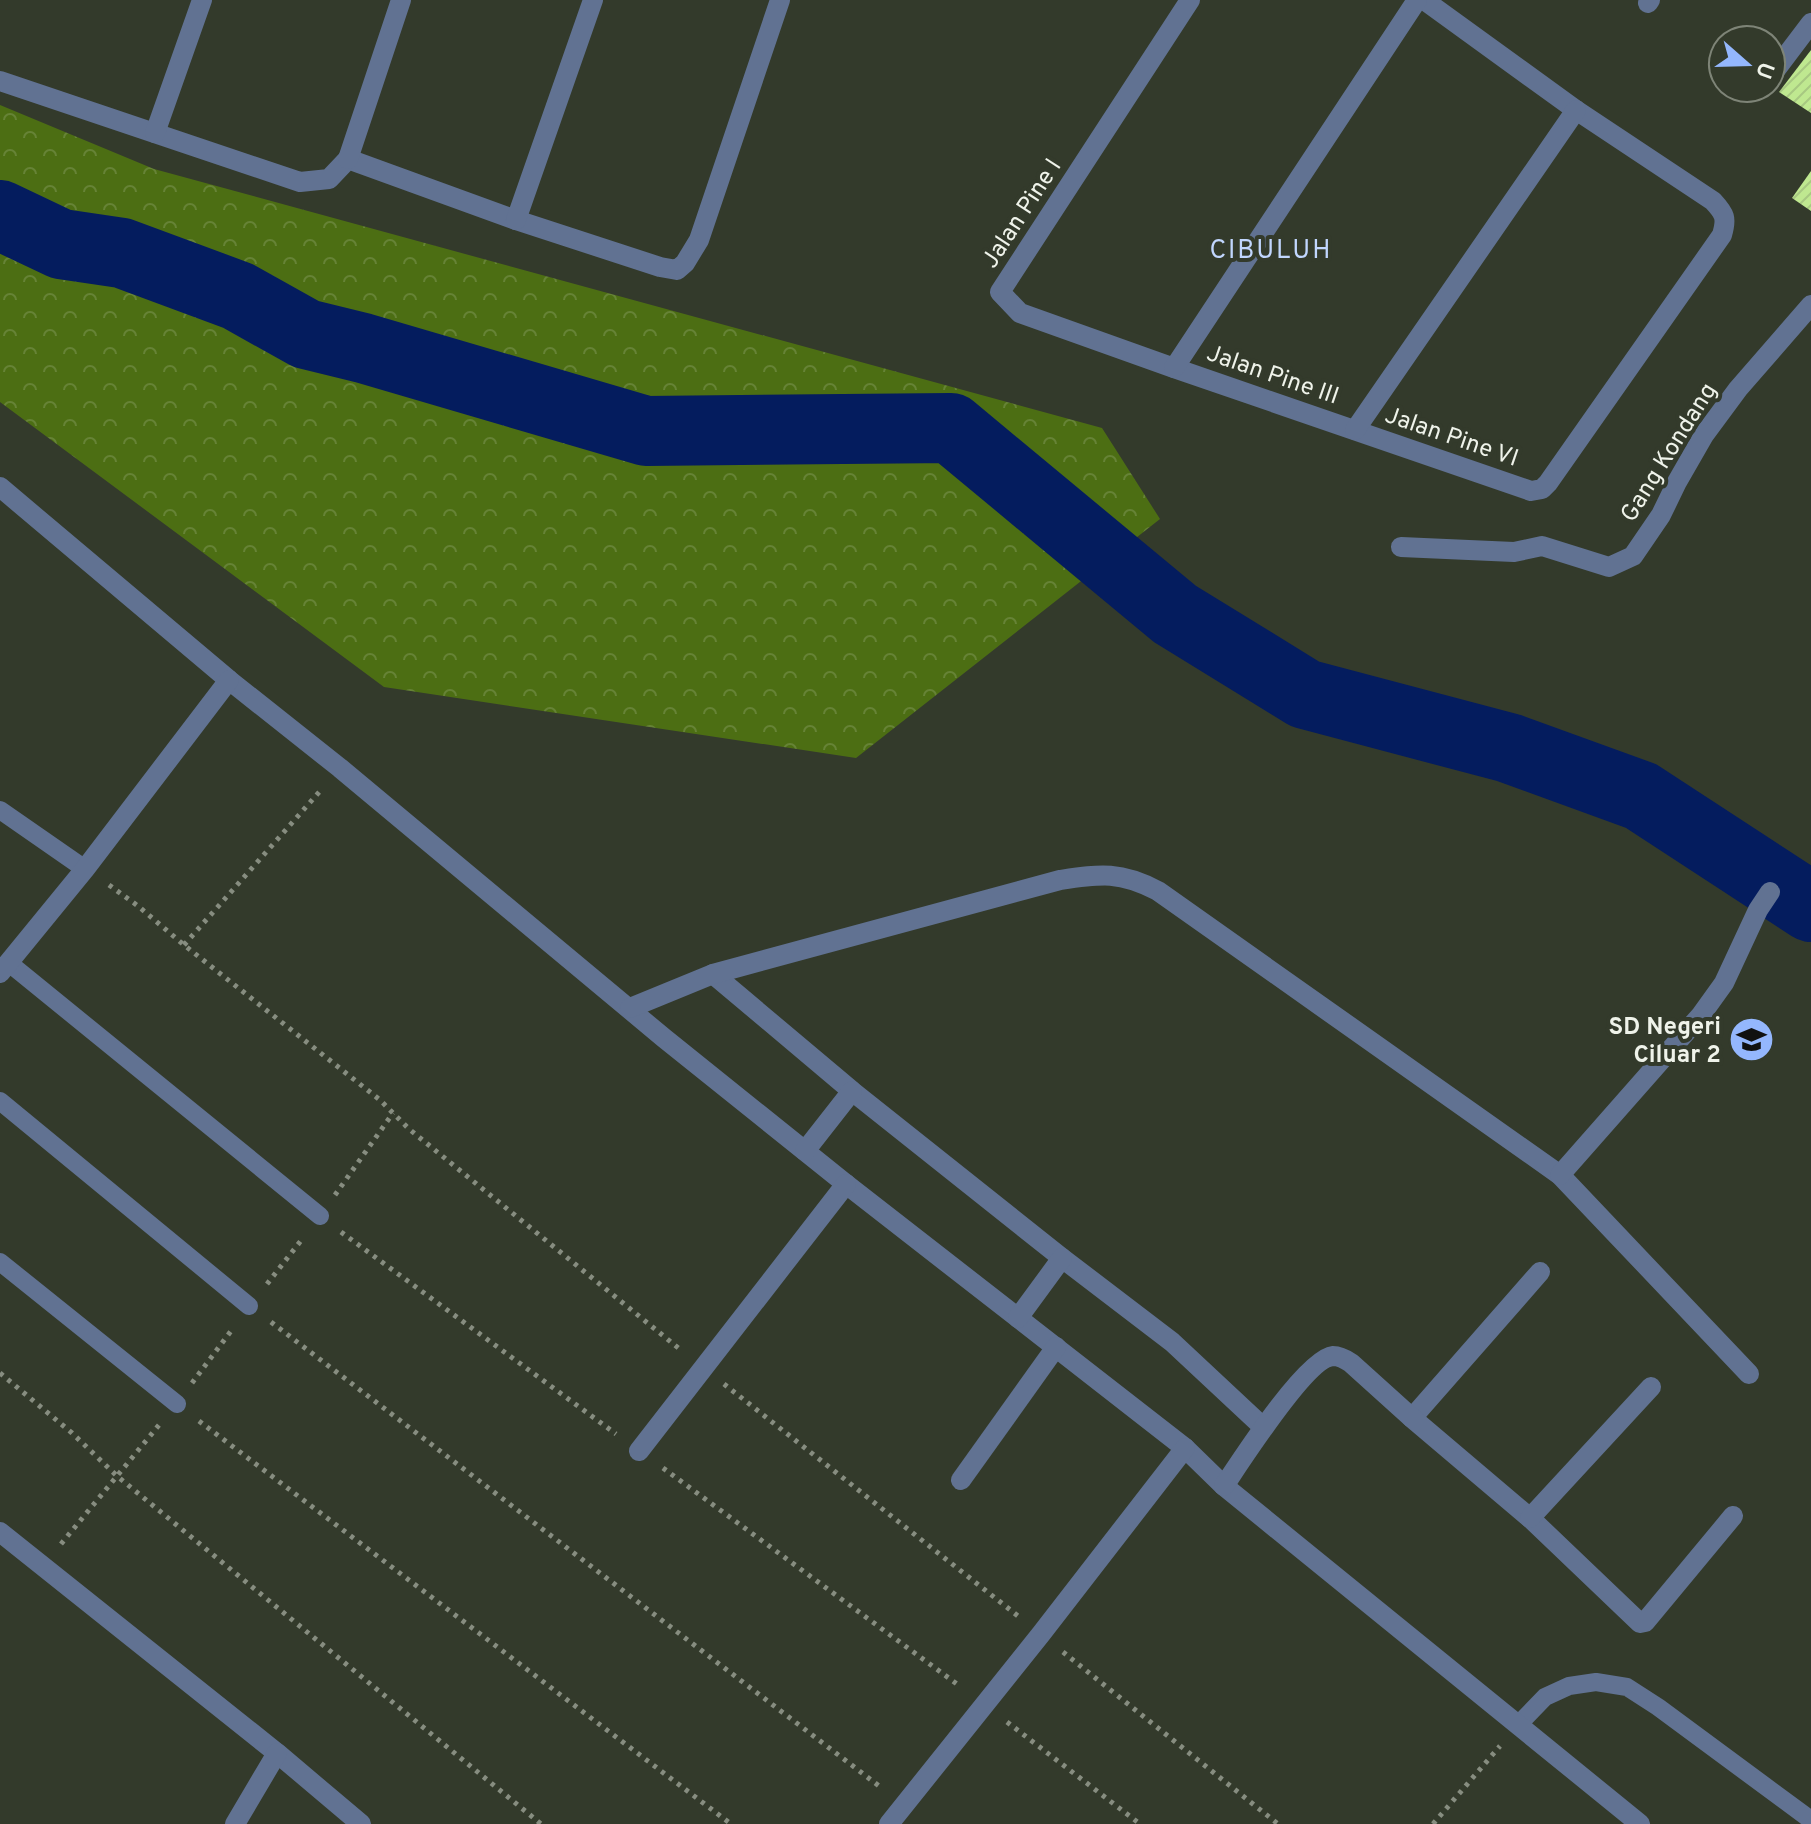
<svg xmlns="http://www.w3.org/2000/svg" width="1811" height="1824" viewBox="0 0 1811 1824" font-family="Overpass,sans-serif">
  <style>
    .forest { fill: url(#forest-crowns) }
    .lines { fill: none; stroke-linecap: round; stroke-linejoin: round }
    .river { stroke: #041c5e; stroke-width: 70 }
    .building { fill: url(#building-hatch) }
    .path { stroke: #878d80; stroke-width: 5; stroke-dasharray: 4 6; stroke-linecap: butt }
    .lane { stroke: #617292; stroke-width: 18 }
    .street { stroke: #617292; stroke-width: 20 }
    .labels { text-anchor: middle; stroke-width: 8; stroke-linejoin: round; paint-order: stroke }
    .street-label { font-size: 24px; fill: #eff3ea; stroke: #333a2b }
    .poi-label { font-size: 24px; font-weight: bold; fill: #eff3ea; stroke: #333a2b; text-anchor: end }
    .neighbourhood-label { font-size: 26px; letter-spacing: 2px; fill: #c1d6fe; stroke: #333a2b }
  </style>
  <defs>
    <pattern id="forest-crowns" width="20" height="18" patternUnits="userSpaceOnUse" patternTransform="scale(2)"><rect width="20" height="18" fill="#4c6e13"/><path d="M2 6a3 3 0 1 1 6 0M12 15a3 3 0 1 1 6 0" fill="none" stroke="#668336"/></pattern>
    <pattern id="building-hatch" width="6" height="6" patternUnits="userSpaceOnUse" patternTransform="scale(2)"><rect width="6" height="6" fill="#bfe890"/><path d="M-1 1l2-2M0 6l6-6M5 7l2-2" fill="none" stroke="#a7c881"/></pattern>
  </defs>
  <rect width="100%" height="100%" fill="#333a2b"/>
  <polygon class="forest" points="0,105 154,169 1102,428 1160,519 856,758 384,687 0,402"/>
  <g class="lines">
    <polyline class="river" points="0,215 61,244 122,253 238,296 306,334 363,348 646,431 951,428 1175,614 1305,694 1509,748 1641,796 1811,907"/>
  </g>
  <g class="building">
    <polygon points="1811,50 1811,113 1779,92"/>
    <polygon points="1811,171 1811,211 1792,198"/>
  </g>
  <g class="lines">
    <g class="path">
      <polyline points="109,885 138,906 184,945 380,1100 409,1129 682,1351"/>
      <polyline points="184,945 321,790"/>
      <polyline points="335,1195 393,1113"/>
      <polyline points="341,1232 616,1434"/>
      <polyline points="267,1284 303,1238"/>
      <polyline points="271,1322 883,1789"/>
      <polyline points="0,1373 72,1433 117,1476 541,1824"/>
      <polyline points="192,1383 234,1327"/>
      <polyline points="724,1384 1018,1616"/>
      <polyline points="199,1421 731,1824"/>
      <polyline points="663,1468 961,1687"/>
      <polyline points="61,1544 159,1425"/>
      <polyline points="1063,1652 1278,1824"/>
      <polyline points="1007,1722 1140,1824"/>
      <polyline points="1433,1824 1500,1746"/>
    </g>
    <g class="lane">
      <polyline points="0,810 85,869"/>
      <polyline points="9,963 320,1216"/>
      <polyline points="0,1101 249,1306"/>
      <polyline points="0,1262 177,1404"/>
      <polyline points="1518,1725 1545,1697 1569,1686 1596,1682 1627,1687 1658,1707 1811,1820"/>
    </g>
    <g class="street">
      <path d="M 1190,0 L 1000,292 L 1020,313 L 1174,368 L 1531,491 L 1542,489 L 1548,483 L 1722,235 C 1727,218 1725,214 1713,201 L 1576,110 L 1424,0"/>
      <polyline points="1648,3 1650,0"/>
      <polyline points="1771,76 1811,23"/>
      <polyline points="0,81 300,182 329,179 348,159 516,220 660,267 677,270 685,263 699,240 780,0"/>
      <polyline points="155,133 202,0"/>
      <polyline points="348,159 401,0"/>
      <polyline points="516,220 593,0"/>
      <polyline points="1174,368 1417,0"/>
      <polyline points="1355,430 1576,110"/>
      <polyline points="0,487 229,680 340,768 664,1038 846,1184 1185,1448 1224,1486 1640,1824"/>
      <polyline points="1401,547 1514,552 1542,546 1609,567 1633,556 1661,515 1677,482 1704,435 1738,389 1811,305"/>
      <polyline points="0,973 85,869 229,680"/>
      <polyline points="713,974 852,1091 1062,1258 1172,1342 1263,1427"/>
      <path d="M 630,1008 L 713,974 L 1060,880 C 1101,874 1120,871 1158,891 L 1560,1175 L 1749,1374"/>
      <polyline points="805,1151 852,1091"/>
      <polyline points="1560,1175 1701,1015 1724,983 1758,910 1770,892"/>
      <polyline points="1018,1318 1062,1258"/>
      <polyline points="1412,1418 1540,1272"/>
      <polyline points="639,1451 846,1184"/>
      <polyline points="961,1480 1056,1347"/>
      <path d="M 1224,1486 C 1240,1462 1307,1358 1333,1356 C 1339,1356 1345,1359 1351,1363 L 1412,1418 L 1530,1518 L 1640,1623 L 1645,1622 L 1733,1516"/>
      <polyline points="1530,1518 1651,1387"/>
      <polyline points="0,1532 277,1753 361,1824"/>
      <polyline points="235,1824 277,1753"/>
      <polyline points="889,1824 1041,1634 1185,1448"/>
    </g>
  </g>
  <defs>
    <symbol id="school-disc" viewBox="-11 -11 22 22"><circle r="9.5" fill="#94b7fd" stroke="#333a2b"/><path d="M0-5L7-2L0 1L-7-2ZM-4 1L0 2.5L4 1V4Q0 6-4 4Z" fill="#111"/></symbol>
  </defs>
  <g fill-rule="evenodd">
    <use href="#school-disc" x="1726" y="1014" width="51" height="51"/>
  </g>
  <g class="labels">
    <g class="street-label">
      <text transform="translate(1021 213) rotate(-57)" y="8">Jalan Pine I</text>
      <text transform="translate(1273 374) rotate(19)" y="8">Jalan Pine III</text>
      <text transform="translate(1452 436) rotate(19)" y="8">Jalan Pine VI</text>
      <text transform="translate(1668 452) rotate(-58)" y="8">Gang Kondang</text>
    </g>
    <g class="poi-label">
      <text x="1721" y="1034">SD Negeri<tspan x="1721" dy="28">Ciluar 2</tspan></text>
    </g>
    <g class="neighbourhood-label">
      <text x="1271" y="258">CIBULUH</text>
    </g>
  </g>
  <g transform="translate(1747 64) rotate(110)"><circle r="38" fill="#333a2b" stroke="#7e8477" stroke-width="2"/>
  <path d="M0-6L14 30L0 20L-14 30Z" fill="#94b7fd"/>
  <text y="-12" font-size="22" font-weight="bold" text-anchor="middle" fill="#eff3ea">U</text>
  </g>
</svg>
